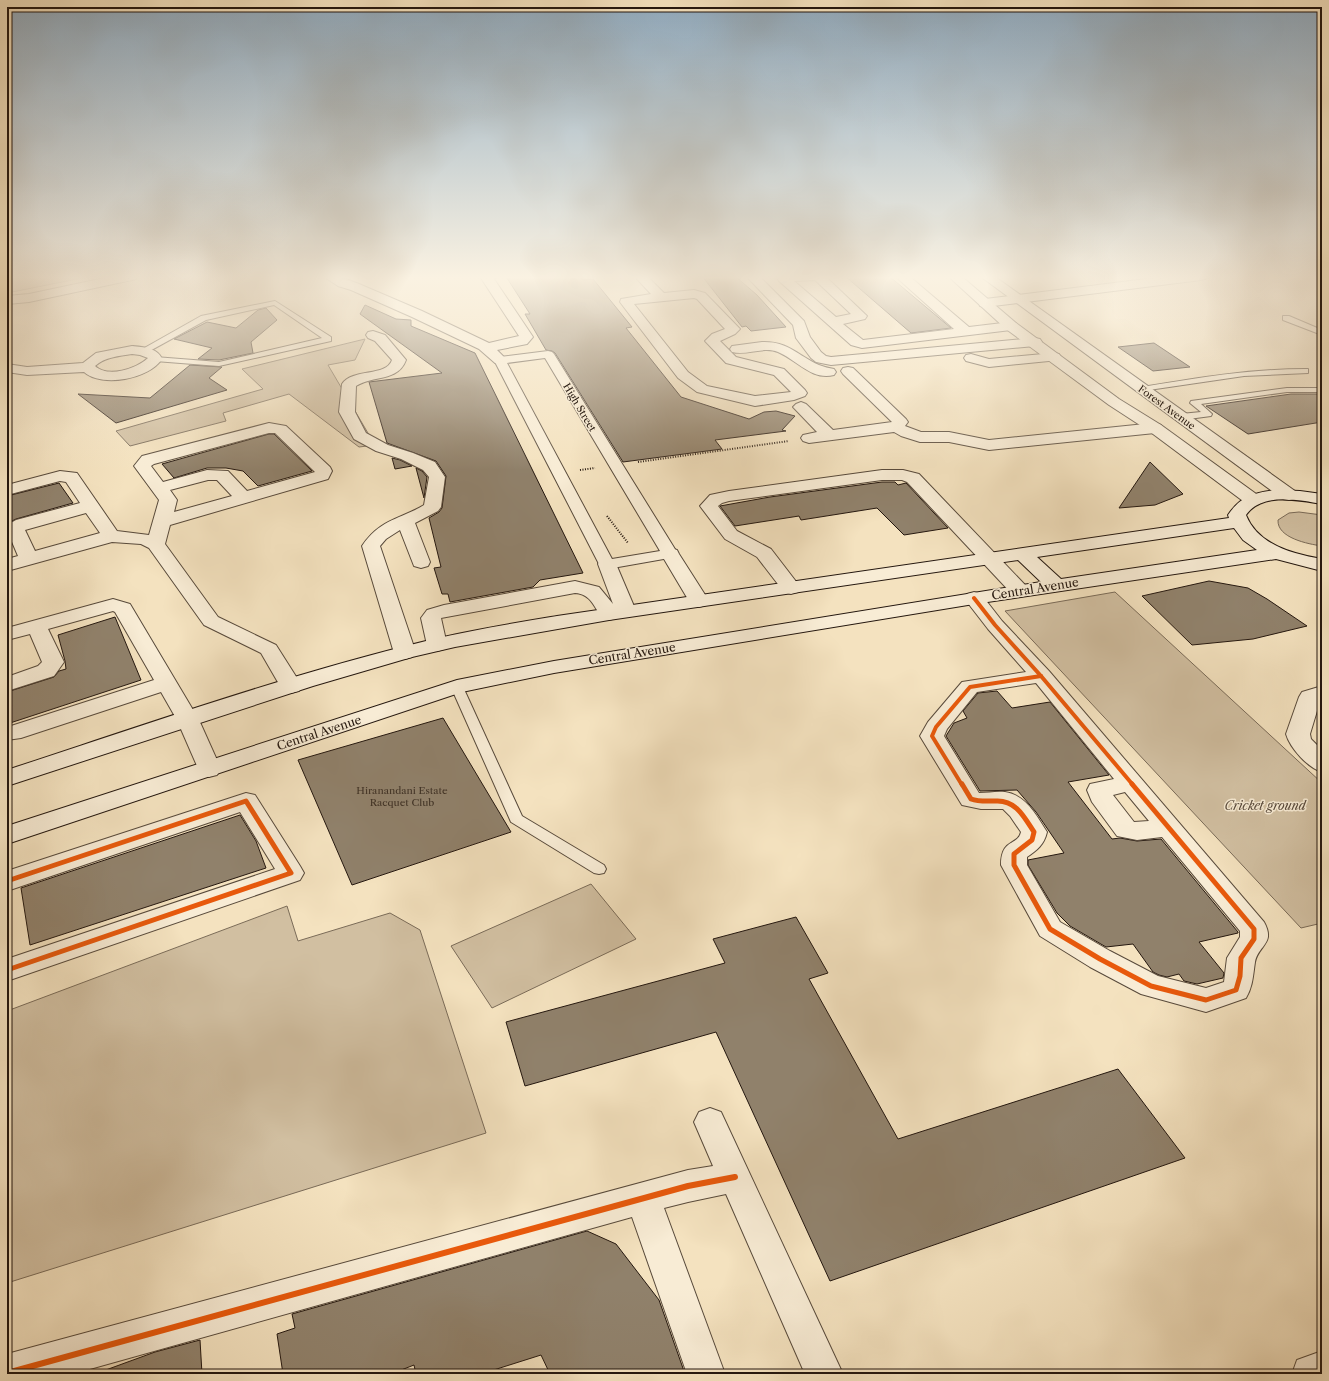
<svg xmlns="http://www.w3.org/2000/svg" width="1329" height="1381" viewBox="0 0 1329 1381" font-family="'Libre Caslon Text',serif">
  <style>
    .green { fill: #d1bfa1; stroke: #7a6b58 }
    .building { fill: #90816b; stroke: #24170f }
    .lines { fill: none; stroke-linecap: round; stroke-linejoin: round }
    .service-casing { stroke: #584a3b; stroke-width: 2 }
    .pedestrian-casing { stroke: #584a3b; stroke-width: 2 }
    .minor-casing { stroke: #584a3b; stroke-width: 2 }
    .tertiary-casing { stroke: #584a3b; stroke-width: 2 }
    .secondary-casing { stroke: #24170f; stroke-width: 2 }
    .path { stroke: #24170f; stroke-width: 2; stroke-dasharray: 1 1.5; stroke-linecap: butt }
    .service { fill: #f8ecd5; fill-rule: evenodd }
    .pedestrian { fill: #f8ecd5; fill-rule: evenodd }
    .minor { fill: #f8ecd5; fill-rule: evenodd }
    .tertiary { fill: #f8ecd5; fill-rule: evenodd }
    .secondary { fill: #f8ecd5; fill-rule: evenodd }
    .cycleway-far2-casing { stroke: #f8ecd5; stroke-width: 6 }
    .cycleway-far1-casing { stroke: #f8ecd5; stroke-width: 8 }
    .cycleway-casing { stroke: #f8ecd5; stroke-width: 8 }
    .cycleway-far2 { stroke: #e8590c; stroke-width: 4 }
    .cycleway-far1 { stroke: #e8590c; stroke-width: 5 }
    .cycleway { stroke: #e8590c; stroke-width: 6 }
    .labels { text-anchor: middle; stroke-width: 3; stroke-linejoin: round; paint-order: stroke }
    .far-street-label { font-size: 10px; fill: #24170f; stroke: #f8ecd5 }
    .number-label { font-size: 10px; fill: #3f3226 }
    .street-label { font-size: 12px; fill: #24170f; stroke: #f8ecd5 }
    .park-label { font-size: 12px; font-style: italic; fill: #58493b; stroke: #f8ecd5 }
  </style>
  <rect width="100%" height="100%" fill="#f4e2bf"/>
  <filter id="stains"><feTurbulence type="fractalNoise" baseFrequency=".005" numOctaves="4"/><feColorMatrix values="0 0 0 0 .2 0 0 0 0 .09 0 0 0 0 .02 0 0 0 .5 -.17"/></filter>
  <radialGradient id="worn" r=".72"><stop offset=".6" stop-color="#630" stop-opacity="0"/><stop offset="1" stop-color="#630" stop-opacity=".3"/></radialGradient>
  <g class="green">
    <polygon points="7,276 92,276 7,293"/>
    <polygon points="365,339 355,360 328,365 375,445 359,447 289,394 223,413 226,421 130,446 116,431 263,389 242,369"/>
    <path d="M 1299,512 L 1322,515 L 1322,546 C 1308,544 1277,538 1278,520 L 1289,513 Z"/>
    <polygon points="1115,592 1322,783 1322,923 1301,928 1005,611"/>
    <polygon points="591,884 636,939 492,1008 451,946"/>
    <polygon points="287,906 298,941 390,913 420,930 486,1133 7,1283 7,1011"/>
  </g>
  <g class="building">
    <polygon points="529,276 580,276 583,280 593,279 632,327 626,328 681,397 749,419 764,412 776,411 795,416 782,430 786,431 715,440 722,449 623,462 555,353 552,351 546,350 525,314 530,314 507,278"/>
    <polygon points="702,276 735,276 757,295 786,327 751,331 746,326 742,327"/>
    <polygon points="845,276 889,276 951,328 911,333"/>
    <polygon points="365,305 396,319 411,320 411,326 475,353 583,573 540,580 533,587 450,602 448,594 442,594 434,568 441,567 429,518 439,512 442,508 446,476 436,461 387,443 369,382 442,373 360,314"/>
    <polygon points="266,308 277,320 251,342 253,353 219,360 198,359 212,348 174,339 207,322 236,328 258,310"/>
    <polygon points="1154,343 1190,367 1153,371 1118,347"/>
    <polygon points="190,365 222,367 209,378 227,390 116,423 78,394 150,398"/>
    <polygon points="1291,394 1322,394 1322,422 1248,434 1206,406"/>
    <polygon points="269,434 274,434 312,471 258,486 243,471 226,468 207,468 174,478 162,464"/>
    <polygon points="392,458 400,460 412,466 395,469"/>
    <polygon points="1150,462 1183,494 1155,505 1119,508"/>
    <polygon points="416,468 422,471 427,477 424,498"/>
    <polygon points="882,482 895,482 898,485 906,483 948,528 904,535 877,508 801,520 799,516 735,526 720,506 770,497"/>
    <polygon points="59,483 73,503 16,519 8,523 7,525 7,496"/>
    <polygon points="1209,581 1248,588 1267,599 1307,626 1253,639 1192,645 1142,596"/>
    <polygon points="115,617 141,680 7,724 7,692 54,677 59,671 66,669 65,661 58,635"/>
    <polygon points="997,691 1012,708 1050,702 1109,775 1068,782 1112,839 1120,838 1137,841 1161,839 1238,932 1238,933 1199,942 1224,973 1223,978 1197,984 1184,981 1179,974 1167,977 1159,975 1153,972 1133,944 1106,947 1070,926 1057,913 1028,865 1028,860 1064,853 1036,812 1017,790 980,791 946,736 954,723 967,718 963,711 978,693"/>
    <polygon points="443,718 511,832 352,885 298,760"/>
    <polygon points="240,815 256,841 266,868 30,945 21,888"/>
    <polygon points="796,917 828,973 809,979 898,1139 1118,1069 1185,1158 830,1281 716,1032 525,1086 506,1022 725,963 713,939"/>
    <polygon points="587,1231 616,1244 659,1300 685,1374 550,1374 541,1355 481,1374 416,1374 414,1365 391,1374 283,1374 277,1334 295,1328 292,1314"/>
    <polygon points="200,1340 202,1374 103,1374 103,1371 155,1352"/>
  </g>
  <g class="lines">
    <defs>
      <g id="service">
        <polygon points="1317,276 1322,276 1322,279"/>
        <polygon points="275,301 331,337 331,341 219,366 155,361 151,359 155,357 219,362 322,338 274,305 206,320 146,353 143,353 139,351 201,316"/>
        <polygon points="1283,316 1289,316 1322,330 1322,335 1283,320"/>
        <path d="M 1305,369 L 1308,369 L 1308,373 L 1244,376 L 1142,391 L 1138,389 L 1142,387 C 1196,378 1250,369 1305,369 Z"/>
        <polygon points="1287,388 1322,388 1322,392 1287,392 1201,404 1212,414 1211,416 1181,420 1177,417 1181,414 1201,412 1190,403 1191,401"/>
        <polygon points="457,683 461,684 463,687 522,816 604,865 606,869 604,873 599,874 594,873 511,822 451,687 453,684"/>
      </g>
      <path id="pedestrian" d="M 548,351 L 552,352 L 554,354 L 678,554 L 675,557 L 607,569 L 602,567 L 599,564 L 494,360 L 496,358 L 500,357 ZM 545,358 L 660,551 L 612,559 L 507,363 Z"/>
      <g id="minor">
        <polygon points="114,276 138,276 136,279 132,280 29,302 7,304 7,296 29,294"/>
        <polygon points="323,276 338,276 359,284 422,311 489,343 519,336 481,278 482,276 498,276 494,279 533,337 527,344 497,350 507,360 505,363 500,364 495,363 479,349 412,317 351,290 338,286"/>
        <path d="M 639,276 L 652,276 L 650,279 L 664,293 L 694,290 L 705,293 L 740,329 L 735,334 L 720,341 L 736,357 L 784,369 L 805,390 L 807,393 L 805,396 L 794,400 L 755,406 L 697,392 L 678,378 L 620,302 L 621,299 L 651,294 L 637,279 ZM 694,298 L 697,299 L 725,329 L 712,334 L 705,341 L 726,363 L 774,375 L 791,392 L 755,396 L 707,386 L 688,372 L 634,304 Z"/>
        <polygon points="746,276 759,276 804,321 810,337 821,352 826,356 831,357 1035,338 1040,339 1042,342 1040,345 1035,346 831,365 816,362 811,358 796,338 793,325"/>
        <path d="M 778,276 L 825,276 L 867,316 L 865,319 L 843,324 L 863,340 L 954,329 L 895,276 L 909,276 L 969,327 L 1011,322 L 1016,323 L 1018,326 L 1016,329 L 1011,330 L 862,348 L 851,345 L 779,281 L 777,278 ZM 815,280 L 851,314 L 836,317 L 794,281 Z"/>
        <polygon points="1170,276 1207,276 1205,279 1201,280 985,307 980,306 979,303 980,300 985,299"/>
        <path d="M 373,331 L 385,335 L 406,360 C 398,382 373,375 356,386 L 355,412 L 366,433 L 388,445 L 413,453 L 435,462 L 445,477 L 441,507 L 438,511 L 415,523 L 430,562 L 428,566 L 421,568 L 414,566 L 400,530 L 386,539 L 380,546 L 416,653 L 412,657 L 405,659 L 398,657 L 394,653 L 362,546 C 380,519 399,520 424,505 L 429,477 L 423,470 L 401,459 L 376,451 L 354,439 L 339,412 L 342,384 C 353,368 386,377 392,360 L 375,341 L 368,338 L 366,335 L 368,332 Z"/>
        <path d="M 762,342 C 788,341 797,355 819,365 C 824,367 829,368 834,369 L 836,372 L 834,375 C 812,381 797,360 778,352 C 763,346 747,356 732,352 L 730,349 L 732,346 Z"/>
        <path d="M 132,346 C 143,347 158,348 162,359 C 149,379 102,388 84,372 L 27,375 L 7,372 L 7,364 L 27,367 L 83,363 L 96,353 ZM 132,354 L 140,355 L 148,358 C 136,369 108,378 95,366 C 105,357 119,356 132,354 Z"/>
        <polygon points="1054,353 1059,354 1061,357 1059,360 989,367 966,361 964,358 966,355 971,354 989,359"/>
        <polygon points="848,367 853,368 906,419 908,422 905,426 921,432 949,432 989,440 1155,423 1161,425 1163,428 1161,431 1155,433 989,450 949,442 920,442 901,436 894,432 809,443 803,441 801,438 803,435 817,432 793,407 796,404 801,402 806,404 833,430 892,422 843,374 841,371 843,368"/>
        <path d="M 269,423 L 286,426 L 330,467 L 332,471 L 328,479 L 170,525 L 165,544 L 218,617 L 276,645 L 302,686 L 299,691 L 291,693 L 283,691 L 261,653 L 204,625 L 149,548 L 141,544 L 112,542 L 7,571 L 7,559 L 18,556 L 7,530 L 9,524 L 16,520 L 80,503 L 66,482 L 60,481 L 7,495 L 7,485 L 60,471 L 77,473 L 117,531 L 149,535 L 159,500 L 134,466 L 142,456 ZM 269,433 L 275,433 L 315,472 L 247,491 L 228,471 L 207,470 L 163,482 L 151,466 L 154,464 ZM 208,480 L 217,480 L 232,496 L 174,512 L 177,500 L 170,490 ZM 86,513 L 100,533 L 35,551 L 25,530 Z"/>
        <polygon points="882,470 903,470 919,474 1027,587 1030,591 1027,595 1020,597 1013,595 907,482 902,480 882,480 729,501 722,503 718,506 737,531 771,549 801,588 798,592 791,594 784,592 757,557 725,539 700,506 710,495 729,491"/>
        <polygon points="670,548 677,550 679,554 709,601 706,605 699,607 692,605 689,601 661,554 663,550"/>
        <path d="M 607,558 L 614,560 L 616,564 L 636,611 L 633,615 L 626,617 L 619,615 L 616,618 L 609,620 L 602,618 C 594,607 591,594 575,593 L 441,618 L 447,645 L 444,649 L 437,651 L 430,649 L 427,645 L 421,618 L 427,610 L 444,605 L 575,581 L 599,587 L 613,604 L 598,564 L 600,560 Z"/>
        <path d="M 974,592 L 981,594 L 1002,621 L 1049,671 L 1264,922 C 1276,944 1258,945 1255,962 C 1253,975 1253,986 1246,998 L 1206,1012 L 1141,994 L 1090,967 L 1040,936 L 1001,865 C 1001,838 1018,846 1021,832 L 1010,816 L 1003,809 L 981,809 L 962,805 L 920,736 L 928,722 L 962,682 L 1026,672 L 988,629 L 964,598 L 967,594 ZM 1036,683 L 1114,779 L 1090,784 L 1087,790 L 1092,802 L 1117,836 L 1137,840 L 1162,837 L 1240,931 L 1240,937 L 1227,958 L 1224,982 L 1206,988 L 1158,976 L 1110,951 L 1060,922 L 1027,865 L 1027,857 C 1037,850 1044,845 1047,832 C 1036,815 1026,795 1005,792 C 996,791 988,793 979,793 L 944,736 L 947,729 L 977,692 ZM 1125,792 L 1149,821 L 1134,822 L 1113,795 Z"/>
        <polygon points="113,599 130,604 199,720 221,769 217,775 209,777 201,775 177,720 161,692 21,738 7,740 7,726 11,726 154,680 115,612 113,611 48,629 64,662 54,676 7,691 7,677 38,666 42,662 30,634 7,640 7,628"/>
        <path d="M 1322,686 L 1322,700 L 1320,701 L 1310,734 L 1311,739 L 1322,750 L 1322,772 C 1308,768 1290,748 1286,734 L 1299,697 L 1302,692 Z"/>
        <polygon points="246,793 255,795 300,866 304,873 300,880 7,981 7,959 275,869 240,812 7,891 7,871"/>
        <polygon points="710,1108 721,1112 843,1374 805,1374 726,1194 688,1202 664,1208 725,1374 687,1374 632,1217 72,1374 7,1374 7,1354 688,1170 713,1166 694,1122 699,1112"/>
        <polygon points="1322,1351 1322,1374 1292,1374 1297,1360"/>
      </g>
      <g id="tertiary">
        <polygon points="948,276 961,276 1016,323 1119,399 1161,425 1259,496 1262,500 1259,504 1253,505 1247,504 1149,431 1109,405 1006,329"/>
        <polygon points="980,276 994,276 1295,491 1298,495 1295,499 1289,500 1283,499"/>
      </g>
      <path id="secondary" d="M 1275,490 L 1300,491 L 1322,494 L 1322,504 C 1298,500 1262,492 1246,515 C 1258,545 1293,554 1322,559 L 1322,571 L 1276,559 L 974,604 L 554,673 L 462,692 L 7,844 L 7,826 L 457,680 L 554,661 L 1041,582 L 1018,560 L 609,620 L 455,647 L 412,657 L 313,686 L 7,786 L 7,770 C 147,724 286,675 430,640 C 472,630 515,623 557,616 L 1229,518 L 1228,515 C 1241,496 1253,493 1275,490 ZM 1234,528 L 1243,540 L 1257,550 L 1061,579 L 1037,557 Z"/>
    </defs>
    <use href="#service" class="service-casing"/>
    <use href="#pedestrian" class="pedestrian-casing"/>
    <use href="#minor" class="minor-casing"/>
    <use href="#tertiary" class="tertiary-casing"/>
    <use href="#secondary" class="secondary-casing"/>
    <g class="path">
      <polyline points="638,462 789,441"/>
      <polyline points="580,470 595,468"/>
      <polyline points="607,516 628,543"/>
    </g>
    <use href="#service" class="service"/>
    <use href="#pedestrian" class="pedestrian"/>
    <use href="#minor" class="minor"/>
    <use href="#tertiary" class="tertiary"/>
    <use href="#secondary" class="secondary"/>
    <defs>
      <g id="cycleway-far2">
        <polyline points="974,598 995,625 1041,676"/>
        <polyline points="1041,676 1133,785"/>
        <polyline points="962,785 932,736 936,727 970,687 1041,676"/>
      </g>
      <g id="cycleway-far1">
        <path d="M 962,784 L 971,799 C 979,802 987,801 996,801 C 1016,800 1024,817 1034,832 L 1032,840 L 1014,854 L 1014,865 L 1050,929 L 1100,959 L 1151,986 L 1206,1000 L 1236,990 L 1240,976 L 1241,958 L 1254,939 L 1254,929 L 1132,784"/>
        <polyline points="7,881 246,801 291,873 7,970"/>
      </g>
      <polyline id="cycleway" points="7,1373 688,1186 735,1177"/>
    </defs>
    <use href="#cycleway-far2" class="cycleway-far2-casing"/>
    <use href="#cycleway-far1" class="cycleway-far1-casing"/>
    <use href="#cycleway" class="cycleway-casing"/>
    <use href="#cycleway-far2" class="cycleway-far2"/>
    <use href="#cycleway-far1" class="cycleway-far1"/>
    <use href="#cycleway" class="cycleway"/>
  </g>
  <linearGradient id="sky" x2="0" y2="1"><stop stop-color="#90abc0"/><stop offset="0.59" stop-color="#faf2e2"/><stop offset="1" stop-color="#faf2e2" stop-opacity="0"/></linearGradient>
  <rect width="1329" height="470" fill="url(#sky)"/>
  <g class="labels">
    <g class="far-street-label">
      <text transform="translate(580 407) rotate(59)" y="4">High Street</text>
      <text transform="translate(1167 407) rotate(36)" y="4">Forest Avenue</text>
    </g>
    <g class="number-label">
      <text x="402" y="794">Hiranandani Estate<tspan x="402" dy="12">Racquet Club</tspan></text>
    </g>
    <g class="street-label">
      <text transform="translate(1035 589) rotate(-9)" y="4">Central Avenue</text>
      <text transform="translate(632 654) rotate(-9)" y="4">Central Avenue</text>
      <text transform="translate(319 733) rotate(-18)" y="4">Central Avenue</text>
    </g>
    <g class="park-label">
      <text x="1265" y="810">Cricket ground</text>
    </g>
  </g>
  <rect width="1329" height="1381" fill="none" stroke="#f4e2bf" stroke-width="24"/>
  <rect x="8" y="8" width="1313" height="1365" fill="none" stroke="#24170f" stroke-width="2"/>
  <rect x="12" y="12" width="1305" height="1357" fill="none" stroke="#24170f"/>
  <rect width="100%" height="100%" filter="url(#stains)"/>
  <rect width="100%" height="100%" fill="url(#worn)"/>
</svg>
